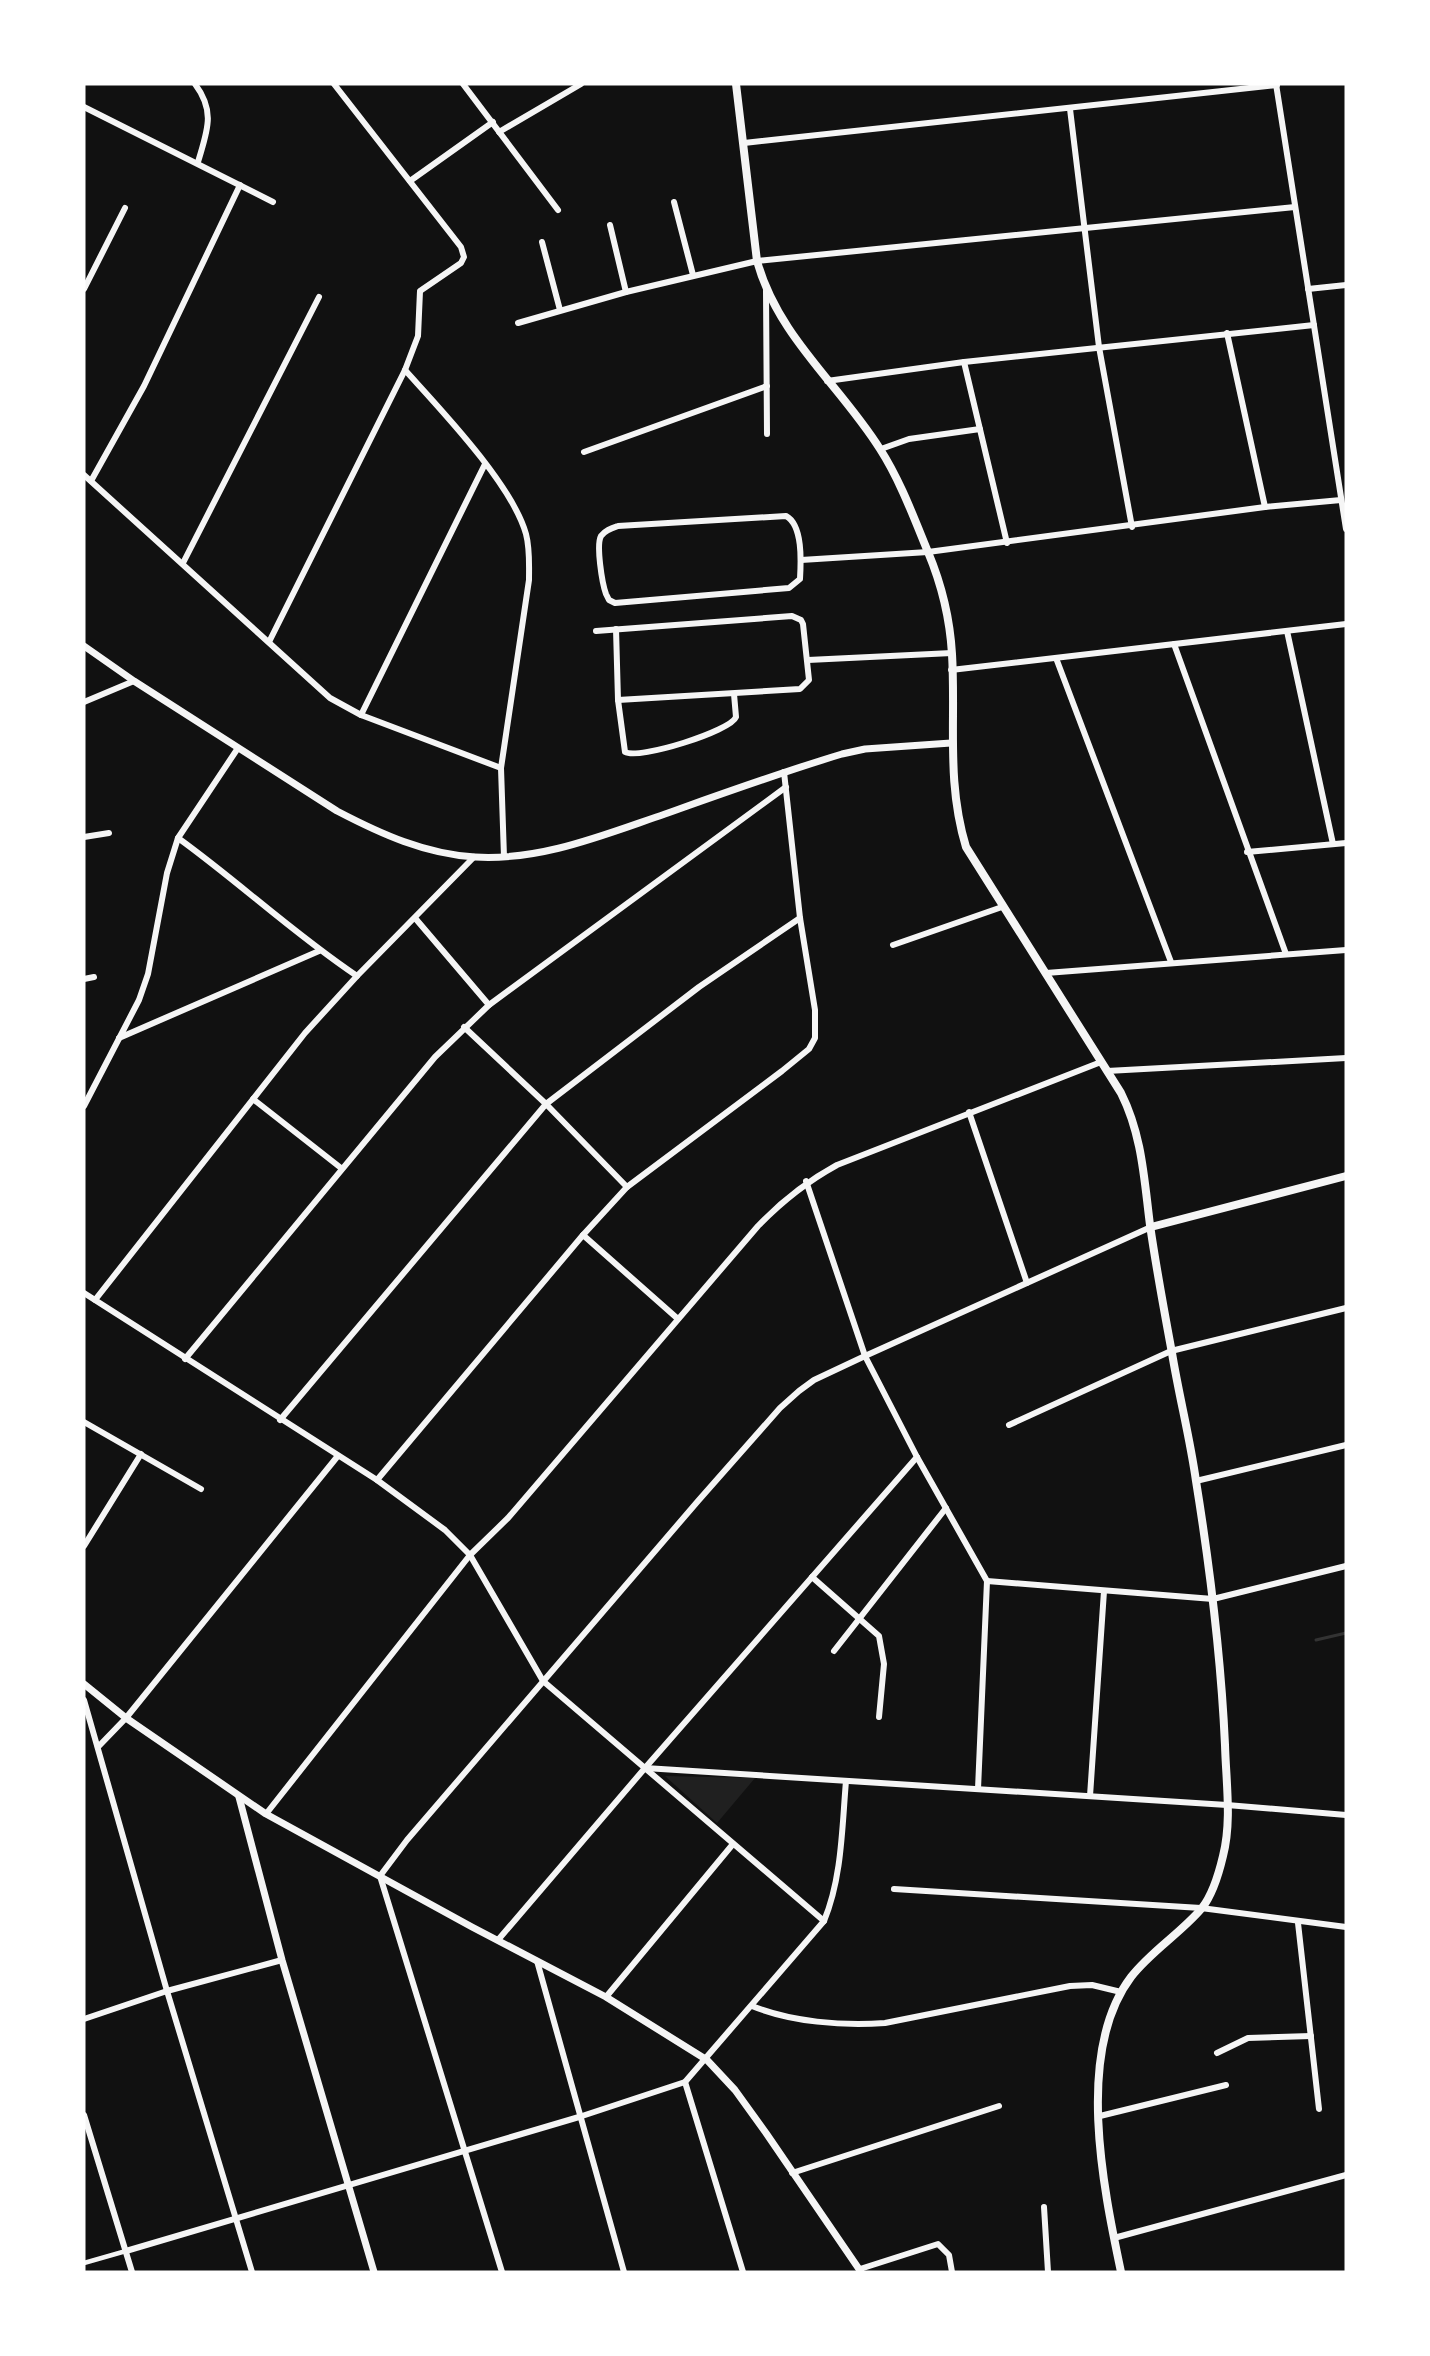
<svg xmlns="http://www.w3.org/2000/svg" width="1430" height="2356" viewBox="0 0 1430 2356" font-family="Raleway,sans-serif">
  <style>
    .green { fill: #202020 }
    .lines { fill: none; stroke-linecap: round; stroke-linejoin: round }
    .stream { stroke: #333; stroke-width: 3 }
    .pedestrian { stroke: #f5f5f5; stroke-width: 4.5 }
    .minor { stroke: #f5f5f5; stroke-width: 6 }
    .tertiary { stroke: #f5f5f5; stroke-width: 7 }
    .secondary { stroke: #f5f5f5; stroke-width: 8 }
  </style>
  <rect width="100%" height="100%" fill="#111"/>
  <polygon class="green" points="665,1776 755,1778 717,1823"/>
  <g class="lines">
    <polyline class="stream" points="1316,1640 1346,1633"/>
    <polyline class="pedestrian" points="84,2263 126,2251"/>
    <g class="minor">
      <path d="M 195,84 C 216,112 207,131 198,162"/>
      <polyline points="463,84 558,210"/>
      <polyline points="1276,84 1346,529"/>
      <polyline points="84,107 273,202"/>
      <polyline points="1070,109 1099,347 1132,527"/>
      <polyline points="499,132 581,84"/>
      <polyline points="744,143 1277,85"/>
      <polyline points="410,181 493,122"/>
      <polyline points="674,202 693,275"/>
      <polyline points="610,225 626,292"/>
      <polyline points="542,242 560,310"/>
      <polyline points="84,289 125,208"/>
      <polyline points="1308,289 1346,285"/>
      <polyline points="766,291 767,434"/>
      <polyline points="518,323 626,292 757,261 1295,207"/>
      <polyline points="1227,333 1265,507"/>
      <polyline points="964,362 1007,543"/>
      <path d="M 405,370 C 441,410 512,484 526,534 C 530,549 529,564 529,580 L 501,768 L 504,857"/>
      <polyline points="827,381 964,362 1314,325"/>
      <polyline points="881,449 909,439 980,429"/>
      <polyline points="584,452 767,386"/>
      <polyline points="84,475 330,698 361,715 501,768"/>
      <polyline points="91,481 144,386 240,185"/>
      <path d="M 786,516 C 803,525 801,562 800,579 L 789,588 L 615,603 L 609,600 L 606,594 C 602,583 596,545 601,536 C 605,530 612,528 618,526 Z"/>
      <polyline points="801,560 928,552 1265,507 1341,500"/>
      <polyline points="183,563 319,297"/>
      <path d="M 616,629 L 618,700 L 625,752 C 639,760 731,731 736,717 L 734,694"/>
      <polyline points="596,631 792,616 801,620 803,624 809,680 800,689 618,700"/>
      <polyline points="1287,631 1333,844"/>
      <polyline points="269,642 405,370 418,336 420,291 461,263 464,257 461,247 334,84"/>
      <polyline points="1174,644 1286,954"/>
      <polyline points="1056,658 1171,962"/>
      <polyline points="808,660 952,653"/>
      <polyline points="951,670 1346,624"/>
      <polyline points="84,702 134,681"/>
      <polyline points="361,715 485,464"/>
      <polyline points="84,837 109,833"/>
      <path d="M 178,838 C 239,882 294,934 357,976"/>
      <polyline points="1247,852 1346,843"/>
      <polyline points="415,918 489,1005"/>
      <polyline points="893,945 1002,907"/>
      <polyline points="1046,973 1346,950"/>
      <polyline points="84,979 94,977"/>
      <polyline points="464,1027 546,1104 627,1187"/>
      <polyline points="119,1038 319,951"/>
      <polyline points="1107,1071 1346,1058"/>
      <polyline points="253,1099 341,1168"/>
      <polyline points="84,1106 139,1000 148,974 167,873 178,838 238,748"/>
      <polyline points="969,1112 1027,1283"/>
      <polyline points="806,1181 865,1356 917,1457 987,1581 978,1789"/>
      <polyline points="583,1235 678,1319"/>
      <polyline points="84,1293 377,1480 445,1530 470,1555 543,1681 824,1921"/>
      <polyline points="95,1300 305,1033 357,976 474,857"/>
      <polyline points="185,1359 435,1057 489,1005 786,787"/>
      <polyline points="280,1420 546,1104 699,987 800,918"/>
      <polyline points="84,1422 201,1489"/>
      <polyline points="1009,1425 1171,1351 1346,1308"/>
      <polyline points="377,1480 583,1235 627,1187 782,1071 809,1049 815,1038 815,1010 800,918 784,772"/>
      <polyline points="1196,1481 1346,1445"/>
      <polyline points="84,1546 141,1454"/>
      <polyline points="812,1577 879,1636 884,1664 879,1717"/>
      <polyline points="987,1581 1213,1599 1346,1566"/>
      <polyline points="834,1651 946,1508"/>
      <polyline points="84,1700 167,1991 252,2272"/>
      <polyline points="98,1747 126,1718 337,1457"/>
      <polyline points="645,1768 1227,1805 1346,1815"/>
      <polyline points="1090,1796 1104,1591"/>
      <path d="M 266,1814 L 470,1555 L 508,1518 L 758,1226 C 783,1200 806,1182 837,1165 L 1101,1062"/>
      <polyline points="894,1889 1201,1908 1346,1927"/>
      <polyline points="1298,1923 1319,2109"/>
      <polyline points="498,1940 645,1768 917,1457"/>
      <polyline points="537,1961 624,2272"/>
      <polyline points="606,1997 733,1844"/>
      <path d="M 752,2006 C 791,2022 842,2026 885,2023 L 1070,1986 L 1092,1985 L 1121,1992"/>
      <polyline points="84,2019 167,1991 282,1960"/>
      <polyline points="1217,2053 1248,2038 1311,2036"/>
      <polyline points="685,2082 743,2272"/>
      <polyline points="84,2115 132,2272"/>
      <polyline points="1100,2116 1226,2085"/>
      <polyline points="792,2173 999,2106"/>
      <polyline points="1044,2207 1048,2272"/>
      <polyline points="1114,2238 1346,2175"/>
      <path d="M 126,2251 L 579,2117 L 685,2082 L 824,1921 C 842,1878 842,1827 846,1781"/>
      <polyline points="860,2269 938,2244 949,2255 952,2272"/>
      <polyline points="502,2272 380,1876 407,1840 698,1501 780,1408 799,1391 814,1380 865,1356 1151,1227"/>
    </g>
    <g class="tertiary">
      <path d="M 84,646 L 134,681 L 337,811 C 381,834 425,854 475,857 C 541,861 603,835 665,814 C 724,793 782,772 842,754 L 865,749 L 951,743"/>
      <polyline points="84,1684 126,1718 266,1814 472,1927 606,1997 707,2060 735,2090 766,2133 861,2272"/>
      <polyline points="239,1797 282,1960 374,2272"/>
    </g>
    <g class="secondary">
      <path d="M 736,84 L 757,261 C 778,337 840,385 880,449 C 900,480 914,518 928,552 C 941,583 950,620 952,654 C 956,721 946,781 966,847 L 1121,1093 C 1142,1135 1144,1178 1150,1225 C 1156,1267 1164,1310 1172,1353 C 1179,1396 1190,1438 1196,1481 C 1210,1568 1221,1657 1225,1745 C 1226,1782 1232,1821 1223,1856 C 1219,1873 1213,1894 1202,1908 C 1181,1933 1151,1951 1131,1977 C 1075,2051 1103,2187 1121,2272"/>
      <polyline points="1151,1227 1346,1176"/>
    </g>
  </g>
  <rect width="1430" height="2356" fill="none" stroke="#ffffff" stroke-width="171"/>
</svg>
